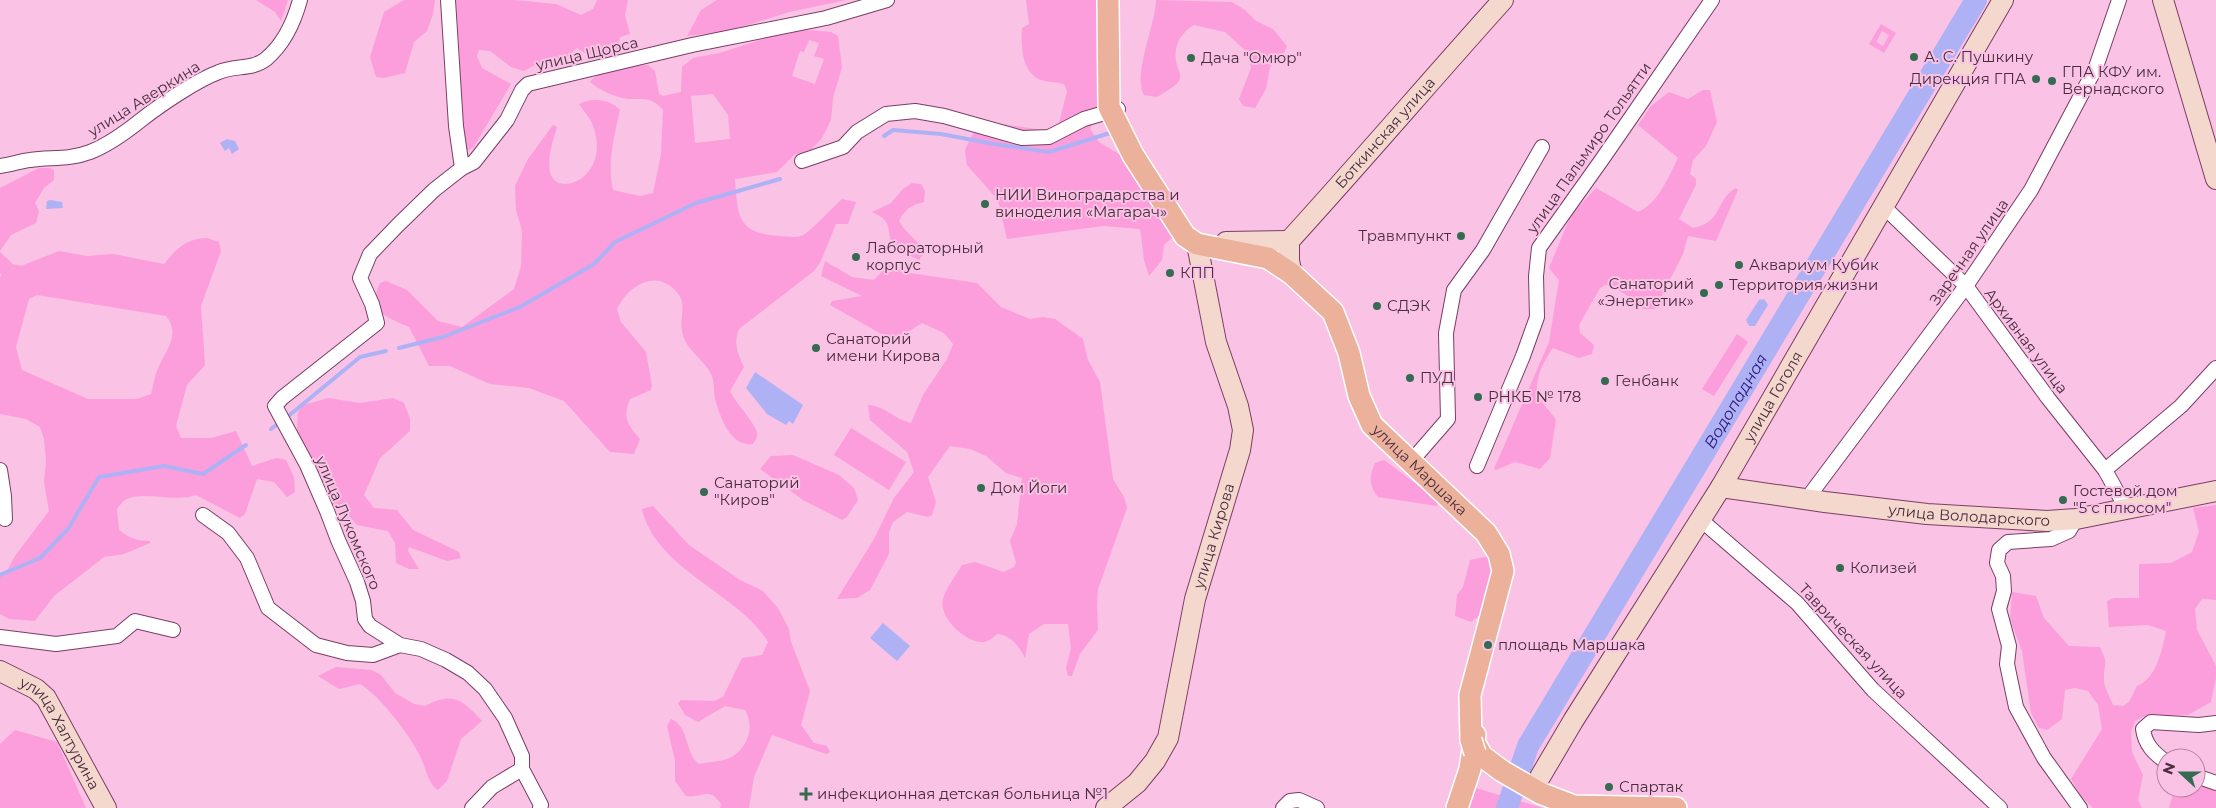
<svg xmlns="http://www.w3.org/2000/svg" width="2216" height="808" viewBox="0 0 2216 808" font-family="Montserrat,sans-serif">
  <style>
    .green { fill: #fc9edb; fill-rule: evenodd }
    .water { fill: #aeb2f5 }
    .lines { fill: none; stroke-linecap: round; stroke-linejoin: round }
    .stream { stroke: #aeb2f5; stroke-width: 4 }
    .river { stroke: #aeb2f5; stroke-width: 22 }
    .street-casing { stroke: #7a3e66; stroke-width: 16 }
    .secondary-casing { stroke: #7a3e66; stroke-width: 22 }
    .primary-casing { stroke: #fff; stroke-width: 24 }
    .street { stroke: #fff; stroke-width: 14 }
    .secondary { stroke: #f5d8cd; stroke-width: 20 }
    .primary { stroke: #ebb19b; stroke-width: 21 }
    .primary-bridge-casing { stroke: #fff; stroke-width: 24; stroke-linecap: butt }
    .primary-bridge { stroke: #ebb19b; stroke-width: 21 }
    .poi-dot { fill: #346b51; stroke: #fac2e4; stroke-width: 2 }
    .labels { text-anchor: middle; stroke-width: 4; stroke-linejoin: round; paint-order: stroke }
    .street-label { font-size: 15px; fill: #492d3f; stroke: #fac2e4 }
    .poi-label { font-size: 15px; fill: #492d3f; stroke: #fac2e4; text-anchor: start }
    .water-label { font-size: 16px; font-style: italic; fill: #291777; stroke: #fac2e4 }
  </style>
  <rect width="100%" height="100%" fill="#fac2e4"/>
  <g class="green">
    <polygon points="256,0 288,0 281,21 275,12"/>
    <polygon points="404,0 435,0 433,14 427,31 414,42 405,73 384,78 376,77 370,57 384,12"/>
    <polygon points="456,0 515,0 556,4 581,15 593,9 597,0 628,0 625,15 630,34 620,37 617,54 614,59 594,59 577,48 562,62 544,60 524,71 511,67 490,51 479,50 477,56 482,68 511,84 473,148 466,151 459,127 460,62"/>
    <polygon points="717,0 847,0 789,12 729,31 687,36 701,10"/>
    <path d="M 1026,0 L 1108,0 L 1101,104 L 1090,129 L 1099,142 L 1129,160 L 1178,232 L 1164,245 L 1162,260 L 1149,276 L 1144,260 L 1140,229 L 1103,226 L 1007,239 L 998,200 L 967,165 L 965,150 L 976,127 L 1002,124 L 1049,131 L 1058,127 L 1067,91 L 1064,84 C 1057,82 1048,82 1041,80 C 1021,73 1021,44 1022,28 L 1029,24 Z"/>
    <path d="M 1156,0 L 1232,2 L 1245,10 L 1256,21 L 1273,29 L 1287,46 L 1284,53 L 1270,67 L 1266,89 L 1255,108 L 1243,106 L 1239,99 L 1251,68 L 1247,52 L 1225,32 L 1194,25 C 1180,33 1172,48 1177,65 C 1178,70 1182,75 1179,81 C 1175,87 1163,93 1157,97 L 1144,95 C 1132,76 1156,23 1156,0 Z"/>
    <path d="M 1881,24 L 1896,33 L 1884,53 L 1869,44 ZM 1882,31 L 1889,35 L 1883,46 L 1876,42 Z"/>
    <path d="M 794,29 L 831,32 L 838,36 L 842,67 L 833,98 L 831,120 L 822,138 L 811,150 L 794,155 L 777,172 L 735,179 C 738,215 736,233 779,236 C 787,236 798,239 805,234 C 818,224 830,210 842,199 L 856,202 L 848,224 L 836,224 L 821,261 L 814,271 L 739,329 C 733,343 738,354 744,367 L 730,391 C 734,401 760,428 757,436 C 757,439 754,441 753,444 C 731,447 721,419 716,402 C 713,394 715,384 712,376 C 706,361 687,351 683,335 C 678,320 687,307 679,295 C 659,267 629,284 617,309 L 621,322 L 646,352 L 652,385 L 651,390 L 630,399 C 622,418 628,425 640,439 L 634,454 L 610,452 L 564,401 L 529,388 L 490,384 L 450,366 L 429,366 L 409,327 C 387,317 366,312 380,283 L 386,281 L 407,290 L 438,321 L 462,327 L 514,289 L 521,266 L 522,231 L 516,210 L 515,186 L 528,159 L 553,125 L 557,127 C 553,141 547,157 550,172 C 556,200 614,177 592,123 C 589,117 583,110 579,104 C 591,97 611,99 620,110 C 614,136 607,163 613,190 L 640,196 L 653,193 L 661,154 L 663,110 C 648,92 637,103 619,97 C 608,94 599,89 590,82 C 604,65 628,66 648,65 L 655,71 L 659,94 L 663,96 L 681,92 L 682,67 L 693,58 L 720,53 ZM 809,40 L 819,43 L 814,56 L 824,59 L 815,84 L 792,76 L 800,51 L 804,52 ZM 713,94 L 728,115 L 730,139 L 695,143 L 691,96 Z"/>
    <path d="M 1703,90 L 1710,90 L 1717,122 L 1706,146 L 1693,160 L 1690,174 L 1696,179 L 1696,185 L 1679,219 L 1693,228 C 1724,222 1715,199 1736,188 L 1738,190 L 1716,241 L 1688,236 L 1683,254 L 1655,309 L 1643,309 C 1631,298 1622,290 1605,285 L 1600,288 L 1579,325 L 1580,333 L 1594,345 L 1592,354 L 1579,358 L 1553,348 C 1545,358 1532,384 1539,397 C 1543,405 1551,412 1556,420 L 1550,458 L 1540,469 L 1515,462 L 1496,470 L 1494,469 L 1549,342 L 1559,280 L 1549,268 L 1571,215 L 1596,188 L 1638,212 C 1659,203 1668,177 1678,158 L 1638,125 L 1651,106 L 1669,92 L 1688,99 Z"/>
    <polygon points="39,168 50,168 54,170 54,180 44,188 35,203 39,211 36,223 11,235 0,251 0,188"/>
    <path d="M 912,183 L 921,184 L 925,191 L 924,202 C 911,205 905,209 899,221 C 906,234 916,237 924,253 L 919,260 L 893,248 C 886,230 894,221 872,212 L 891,203 L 903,189 Z"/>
    <path d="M 207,238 L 219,242 L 221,251 L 201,306 L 205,365 L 187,385 L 176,426 L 181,438 L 211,438 L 236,431 L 252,466 L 276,458 L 286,460 L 294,477 L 295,492 L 287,497 L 274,482 L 257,479 L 245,514 L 240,518 L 196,495 C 174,503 142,490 125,500 C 122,502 119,506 117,509 L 119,530 C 129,538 137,541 150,541 L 150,543 L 124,554 L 104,557 L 54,596 L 35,621 L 9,619 L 0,614 L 0,575 L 8,569 L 15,556 L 49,511 L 44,482 L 46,461 L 44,439 L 40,427 L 26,419 L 0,414 L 0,277 L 2,275 L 0,273 L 0,252 L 13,264 L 21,266 L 59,251 L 87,256 L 113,254 L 164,264 C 177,248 185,239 207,238 ZM 37,295 L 166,316 C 182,335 164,352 157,371 C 154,379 153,387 151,394 L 137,399 L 88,399 L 22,370 L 16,347 L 29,299 Z"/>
    <path d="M 825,261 L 852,277 L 874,280 L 888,265 L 910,273 L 977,283 L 1001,307 L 1030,319 L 1043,317 L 1055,319 L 1083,339 L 1088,360 L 1100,382 L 1113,479 L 1124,497 L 1127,508 L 1098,589 L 1097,605 L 1098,630 L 1080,654 L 1072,676 L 1068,676 L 1066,668 L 1071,648 L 1068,624 L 1044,624 L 1029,634 L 1025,658 C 1019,646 1011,635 997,634 C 993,637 990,641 984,642 C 967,644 938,618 943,599 C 946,588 956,575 962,565 L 975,562 L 1004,572 L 1014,567 L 1016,563 L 1010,541 L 1017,524 L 1022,478 L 1006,473 L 986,456 L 970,449 L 950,446 L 928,477 L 936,502 L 932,515 L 928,517 L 907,512 L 893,522 L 889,532 L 889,554 L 870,590 L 857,598 L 837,599 L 874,539 L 894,498 L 914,472 L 907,452 L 870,420 L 868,405 C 885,406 894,419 911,423 L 923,395 L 947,359 L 953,344 L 944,333 L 922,323 L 894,341 L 830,305 L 832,301 L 862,296 L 821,276 Z"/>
    <polygon points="1737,334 1748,342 1714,396 1702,389"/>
    <polygon points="328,398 360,403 393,398 404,403 410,419 410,431 380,458 364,495 374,508 397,510 413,530 459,552 461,558 447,561 409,547 408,551 419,569 409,569 396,563 395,543 388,531 357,525 345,511 328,501 297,432 298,412 303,405"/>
    <polygon points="851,428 906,462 889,490 834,455"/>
    <polygon points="793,455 839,475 854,488 858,500 847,517 842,520 803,500 760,469 771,456"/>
    <path d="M 1384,460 L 1439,501 L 1437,506 L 1378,497 C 1369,486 1369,476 1375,463 Z"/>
    <path d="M 2216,505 L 2216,600 L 2202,599 L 2195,609 L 2197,630 L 2216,666 L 2216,678 L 2211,702 L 2188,715 L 2143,717 L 2135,721 L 2131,732 L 2132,752 L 2143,775 L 2138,800 L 2142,808 L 2093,808 L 2081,796 L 2071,779 L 2102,729 L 2098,705 L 2088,691 L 2075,688 L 2065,690 L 2062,719 L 2047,730 L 2039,728 L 2031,713 L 2022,651 L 2010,619 L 2012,592 L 2036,596 L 2044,618 L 2069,646 L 2100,647 C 2109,667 2104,660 2104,678 C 2103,686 2110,697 2113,705 L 2123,706 L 2129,702 L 2137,686 C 2157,678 2162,650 2166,631 L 2148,625 L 2109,627 L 2107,601 L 2114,598 L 2139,598 L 2139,564 L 2171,563 L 2192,552 L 2199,532 L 2193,508 Z"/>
    <path d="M 653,506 L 689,545 L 740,580 L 763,591 L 778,608 L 789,629 L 791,642 L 810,691 L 801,725 L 814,743 L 827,746 L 830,752 L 826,754 L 772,735 L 754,777 L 749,808 L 720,808 L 721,804 C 709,786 703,798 686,796 L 675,781 L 675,761 L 667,726 L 671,719 C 690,727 684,753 699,764 C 708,762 718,762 727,759 C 746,752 756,728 745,710 L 725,706 L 698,722 L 685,715 L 678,703 L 681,700 L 714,701 L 723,697 L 742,658 L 762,655 L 768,642 C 740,594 655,569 642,509 Z"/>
    <polygon points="1489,556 1495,574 1480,615 1471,622 1455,616 1457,595 1463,587 1470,560"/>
    <path d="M 336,667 L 372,670 L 381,675 L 395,693 L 414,704 L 425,706 C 454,691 462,700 482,721 L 461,739 L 447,781 L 438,790 C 427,783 426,767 420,756 C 410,735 380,696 360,684 L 339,689 L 318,676 Z"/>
    <polygon points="15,730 57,742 86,808 0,808 0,744"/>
    <polygon points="2196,782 2216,787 2216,808 2169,808 2172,797 2171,788 2196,788"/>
    <polygon points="1469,786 1543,808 1460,808"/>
  </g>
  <g class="water">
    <polygon points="227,139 235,141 239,149 232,154 229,148 225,151 220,143"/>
    <polygon points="50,200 62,202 63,208 46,209 47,201"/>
    <polygon points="1764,299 1768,305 1755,326 1749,326 1746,320 1759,300"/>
    <polygon points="755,372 803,405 793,424 789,421 786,425 767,414 746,388"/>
    <polygon points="883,623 910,646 897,661 870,638"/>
  </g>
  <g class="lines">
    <g class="stream">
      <polyline points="884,136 893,130 941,134 994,144 1049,152 1113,132"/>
      <polyline points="399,348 443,337 520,307 594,264 615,242 696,203 780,179"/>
      <polyline points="271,429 286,418 360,357 386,351"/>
      <polyline points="0,575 40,558 68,529 99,477 164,466 203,474 246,445"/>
    </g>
    <path class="river" id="s1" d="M 1507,808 L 1528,746 L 1976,0"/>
    <defs>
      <g id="street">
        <polyline points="448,0 456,126 462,168"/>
        <polyline points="802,161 843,147 857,132 886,114 915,111 944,116 1022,138 1049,137 1084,119 1118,109"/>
        <path d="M 0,166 C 10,165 20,161 30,160 C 51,157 69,160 90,152 C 108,145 126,132 141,120 C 160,105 197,80 219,72 C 235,65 252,70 266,59 C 284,44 294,22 300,0"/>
        <polyline points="1883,206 1966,286 2048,398 2105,470 2126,508"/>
        <polyline points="1415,457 1448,419 1446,333 1454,290 1483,250 1542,147"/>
        <polyline points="1477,466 1523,356 1537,317 1536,276 1539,248 1603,158 1712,0"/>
        <polyline points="0,470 4,496 5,519"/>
        <polyline points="2105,470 2181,406 2216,368"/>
        <polyline points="1806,500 1966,286 2031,190 2096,67 2119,0"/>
        <polyline points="203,515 228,533 247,558 268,608 316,645 347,653 373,655 400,645"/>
        <polyline points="2076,519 2069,531 2051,539 2008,542 1999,550 1997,563 2003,576 2004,591 1999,609 2009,646 2007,664 2016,707 2044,758 2080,808"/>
        <polyline points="1701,520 1797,603 1873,690 2000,808"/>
        <polyline points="0,637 56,644 117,636 135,621 173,630"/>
        <path d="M 2166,762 C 2154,753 2145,745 2143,729 L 2151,722 L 2199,725 L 2216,723"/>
        <polyline points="2196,776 2216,783"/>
        <polyline points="472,808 492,787 522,769"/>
        <polyline points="540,808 541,805 522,769 522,756 505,718 485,689 468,673 446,660 421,649 400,645 370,626 365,619 363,601 357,582 338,540 327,511 307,465 275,406 282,398 377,323 372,304 360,278 370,254 398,225 434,190 462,168 474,162 507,120 522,90 528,84 692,45 826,18 887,0"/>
        <polyline points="1283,808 1290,801 1299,800 1317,808"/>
      </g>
      <g id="secondary">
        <polyline points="2163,0 2216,179"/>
        <polyline points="1226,242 1289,241"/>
        <path id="s2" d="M 1292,274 L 1289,261 L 1289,241 C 1361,162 1431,80 1503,0"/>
        <path id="s3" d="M 1721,487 L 1825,502 L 1927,514 L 2047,521 L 2076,519 L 2216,491"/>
        <path id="s4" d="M 0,671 L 36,689 L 46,698 L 106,808"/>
        <path id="s5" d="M 1533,789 L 1573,721 L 1721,487 L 2003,0"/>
        <path id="s6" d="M 1106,808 L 1137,783 L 1155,761 L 1168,738 L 1195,599 L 1240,450 L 1243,430 L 1238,406 L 1216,342 L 1197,244"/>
      </g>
      <g id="primary">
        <path id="s7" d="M 1108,0 L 1109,107 L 1133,155 L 1185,236 L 1197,244 L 1268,258 L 1292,274 L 1333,312 L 1349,353 L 1359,396 L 1372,425 L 1486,533 L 1499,554 L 1503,571 L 1470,695 L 1471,740"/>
        <polyline points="1474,742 1482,756 1502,771 1540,793 1574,806 1676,808"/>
        <polyline points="1457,808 1470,769 1475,735"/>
      </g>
    </defs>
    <use href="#street" class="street-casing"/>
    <use href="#secondary" class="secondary-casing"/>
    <use href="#primary" class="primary-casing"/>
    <use href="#street" class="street"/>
    <use href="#secondary" class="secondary"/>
    <use href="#primary" class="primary"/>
    <defs>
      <polyline id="primary-bridge" points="1471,740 1475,753"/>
    </defs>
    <use href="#primary-bridge" class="primary-bridge-casing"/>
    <use href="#primary-bridge" class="primary-bridge"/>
  </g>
  <g class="poi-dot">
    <circle cx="1914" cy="57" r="5"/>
    <circle cx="1191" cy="58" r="5"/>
    <circle cx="2036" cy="79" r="5"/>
    <circle cx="2052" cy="81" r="5"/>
    <circle cx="985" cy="204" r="5"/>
    <circle cx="1461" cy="236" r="5"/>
    <circle cx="856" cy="257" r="5"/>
    <circle cx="1739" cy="265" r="5"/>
    <circle cx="1170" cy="273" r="5"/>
    <circle cx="1719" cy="285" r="5"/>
    <circle cx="1704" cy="293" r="5"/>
    <circle cx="1377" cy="306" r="5"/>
    <circle cx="816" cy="348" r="5"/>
    <circle cx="1410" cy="378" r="5"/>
    <circle cx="1605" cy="381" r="5"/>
    <circle cx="1478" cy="397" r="5"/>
    <circle cx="981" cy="488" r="5"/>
    <circle cx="704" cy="492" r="5"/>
    <circle cx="2063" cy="500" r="5"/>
    <circle cx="1840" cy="568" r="5"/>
    <circle cx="1488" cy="645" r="5"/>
    <circle cx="1609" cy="787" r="5"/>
    <path d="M803.5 786.5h5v5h5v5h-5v5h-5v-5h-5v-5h5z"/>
  </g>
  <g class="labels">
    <g class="street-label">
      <text transform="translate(587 54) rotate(-13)" y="5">улица Щорса</text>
      <text transform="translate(144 99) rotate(-32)" y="5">улица Аверкина</text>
      <text dy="5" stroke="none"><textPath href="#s2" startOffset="178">Боткинская улица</textPath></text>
      <text transform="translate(1589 148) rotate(-55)" y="5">улица Пальмиро Тольятти</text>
      <text transform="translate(1969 252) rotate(-55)" y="5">Заречная улица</text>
      <text transform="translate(2026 341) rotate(53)" y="5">Архивная улица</text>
      <text dy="5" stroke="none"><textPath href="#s5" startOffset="460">улица Гоголя</textPath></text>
      <text dy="5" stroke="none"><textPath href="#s7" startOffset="614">улица Маршака</textPath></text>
      <text dy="5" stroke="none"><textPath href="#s3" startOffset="250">улица Володарского</textPath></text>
      <text transform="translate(348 523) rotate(67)" y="5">улица Лукомского</text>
      <text dy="5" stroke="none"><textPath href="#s6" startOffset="302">улица Кирова</textPath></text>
      <text transform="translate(1853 641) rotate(47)" y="5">Таврическая улица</text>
      <text dy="5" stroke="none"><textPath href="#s4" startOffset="90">улица Халтурина</textPath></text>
    </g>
    <g class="poi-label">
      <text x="1924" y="62">А. С. Пушкину</text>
      <text x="1201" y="63">Дача "Омюр"</text>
      <text x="2062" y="77">ГПА КФУ им.<tspan x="2062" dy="17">Вернадского</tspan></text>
      <text x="2026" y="84" text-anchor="end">Дирекция ГПА</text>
      <text x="995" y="200">НИИ Виноградарства и<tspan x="995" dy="17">виноделия «Магарач»</tspan></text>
      <text x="1451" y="241" text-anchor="end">Травмпункт</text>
      <text x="866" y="253">Лабораторный<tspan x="866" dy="17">корпус</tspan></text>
      <text x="1749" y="270">Аквариум Кубик</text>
      <text x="1180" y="278">КПП</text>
      <text x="1694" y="289" text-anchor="end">Санаторий<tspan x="1694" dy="17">«Энергетик»</tspan></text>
      <text x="1729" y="290">Территория жизни</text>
      <text x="1387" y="311">СДЭК</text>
      <text x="826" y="344">Санаторий<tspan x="826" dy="17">имени Кирова</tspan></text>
      <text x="1420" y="383">ПУД</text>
      <text x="1615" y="386">Генбанк</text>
      <text x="1488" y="402">РНКБ № 178</text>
      <text x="714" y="488">Санаторий<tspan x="714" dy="17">"Киров"</tspan></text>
      <text x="991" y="493">Дом Йоги</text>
      <text x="2073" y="496">Гостевой дом<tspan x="2073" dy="17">"5 с плюсом"</tspan></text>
      <text x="1850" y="573">Колизей</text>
      <text x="1498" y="650">площадь Маршака</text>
      <text x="1619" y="792">Спартак</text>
      <text x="817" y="799">инфекционная детская больница №1</text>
    </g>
    <g class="water-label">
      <text dy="6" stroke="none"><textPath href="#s1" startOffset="468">Водопадная</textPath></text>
    </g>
  </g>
  <g transform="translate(2181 773) rotate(291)"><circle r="24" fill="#fac2e4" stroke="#b386a2"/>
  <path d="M0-4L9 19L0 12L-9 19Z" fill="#346b51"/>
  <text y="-8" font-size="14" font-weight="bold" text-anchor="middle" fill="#492d3f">N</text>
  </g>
</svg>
